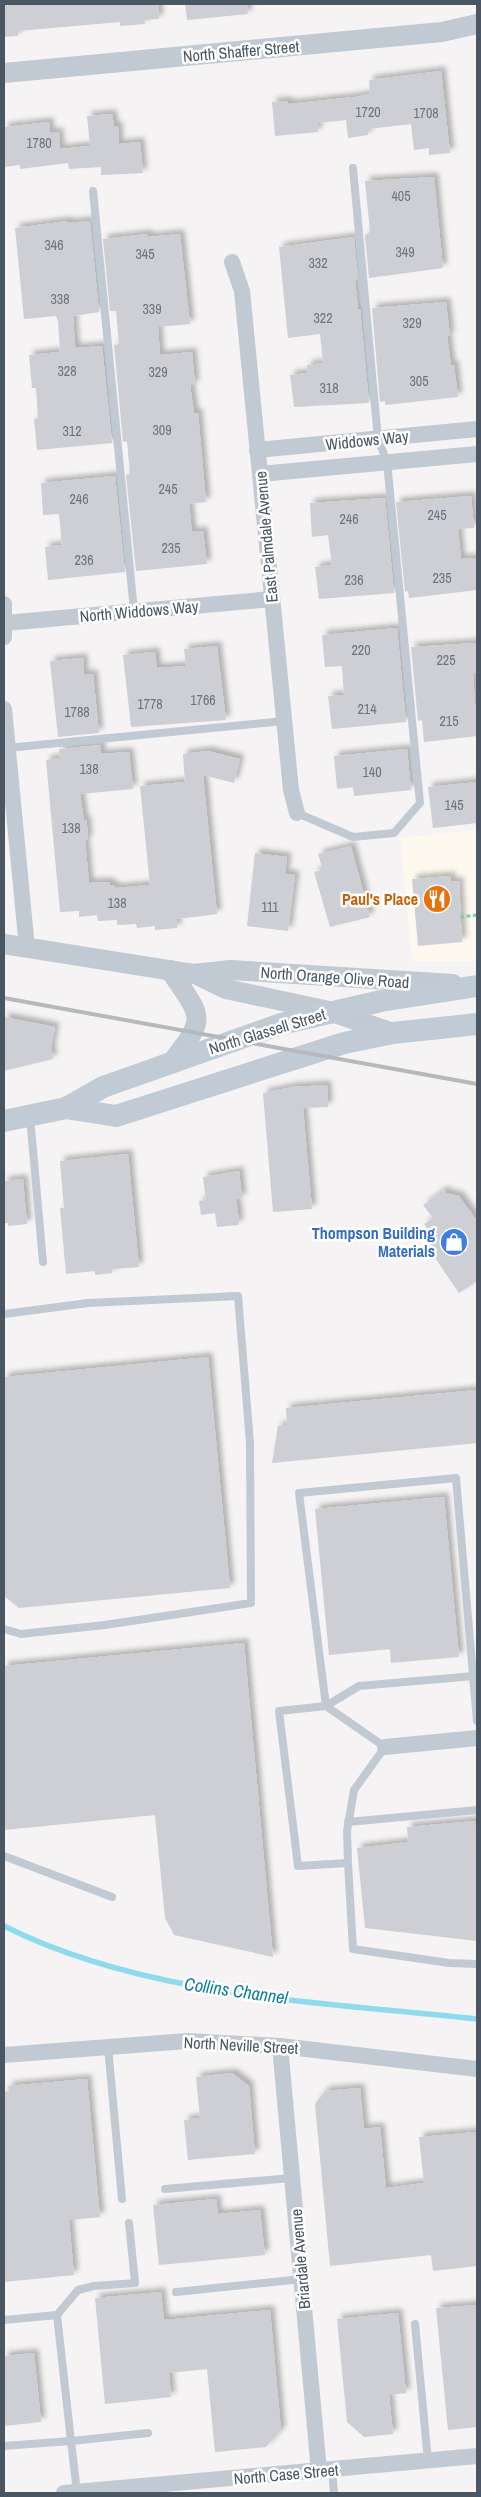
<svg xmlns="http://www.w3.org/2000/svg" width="481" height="2497" viewBox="0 0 481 2497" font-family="'Archivo Narrow',sans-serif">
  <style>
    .commercial { fill: #fdf9ef }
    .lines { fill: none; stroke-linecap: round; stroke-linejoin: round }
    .stream { stroke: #90daee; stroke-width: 5.5 }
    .building { fill: #cdcfd5; filter: url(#shadow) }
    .path { stroke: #7ad0a6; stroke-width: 3; stroke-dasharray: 4 2.5; stroke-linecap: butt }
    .service { stroke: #c1cad2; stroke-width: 8 }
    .minor { stroke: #c1cad2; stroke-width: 16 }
    .tertiary { stroke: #c1cad2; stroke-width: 20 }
    .secondary { stroke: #c1cbd6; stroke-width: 22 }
    .rail { stroke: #b5b8bd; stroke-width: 4 }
    .labels { text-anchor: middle; stroke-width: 5; stroke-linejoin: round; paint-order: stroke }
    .number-label { font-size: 14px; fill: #6b747e }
    .street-label { font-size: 16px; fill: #4a5661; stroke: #fff }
    .food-label { font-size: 16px; font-weight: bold; fill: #c56008; stroke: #fff; text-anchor: end }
    .shop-label { font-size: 16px; font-weight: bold; fill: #366cbe; stroke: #fff; text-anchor: end }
    .water-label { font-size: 18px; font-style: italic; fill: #0c7c9b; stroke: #fff }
  </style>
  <defs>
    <filter id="shadow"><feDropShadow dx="4.5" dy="-4.5" stdDeviation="2.5" flood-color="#0004"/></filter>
  </defs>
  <rect width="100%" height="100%" fill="#f5f3f3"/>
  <polygon class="commercial" points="477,830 477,961 412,961 400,838"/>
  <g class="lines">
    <path class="stream" d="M 4,1926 C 145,1997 322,2002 477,2019"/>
  </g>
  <g class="building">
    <polygon points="4,4 158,4 159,19 144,20 145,24 120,26 120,22 18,31 18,36 4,37"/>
    <polygon points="185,4 247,4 248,14 187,20"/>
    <polygon points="441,71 450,153 429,155 429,148 414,150 411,124 368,129 368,135 348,138 346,120 317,123 318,132 275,136 272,102 288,101 288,104 355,97 370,94 369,80"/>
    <polygon points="112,114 114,126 118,126 119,144 140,142 143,173 101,175 101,167 69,169 68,163 20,169 20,165 4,167 4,127 49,122 50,133 59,132 60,149 90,146 87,116"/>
    <polygon points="434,177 443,268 369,278 365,235 370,232 365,181"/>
    <polygon points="68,221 68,223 90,221 99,312 73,316 75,345 76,348 102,346 112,443 37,450 34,419 38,418 36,388 32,388 29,355 60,352 58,321 56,316 24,319 15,228"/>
    <polygon points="148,234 148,237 180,234 190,324 158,327 160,355 192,352 195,385 190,385 194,413 198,413 206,502 189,504 192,532 203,531 207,564 136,571 126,475 130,474 127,441 123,442 114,345 119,344 116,311 110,311 103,239"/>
    <polygon points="354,237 358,279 355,280 358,309 360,309 369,403 294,407 290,375 308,373 307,365 323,363 320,334 288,338 279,247"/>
    <polygon points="446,302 450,336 447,336 451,365 454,365 458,397 385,405 385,401 380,402 372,308"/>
    <polygon points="115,476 125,572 48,580 45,547 62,545 59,514 43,515 41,483"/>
    <polygon points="471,496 474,528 458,529 461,559 476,558 477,590 409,598 408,591 405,592 396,502"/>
    <polygon points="385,498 394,593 319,599 315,567 332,565 328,535 312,537 310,503"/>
    <polygon points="397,628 406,722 332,729 328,696 344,695 342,666 325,667 322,635"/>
    <polygon points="477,643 477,673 473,673 475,705 477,704 477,736 424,742 422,720 418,721 411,647"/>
    <polygon points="217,646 226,720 131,727 123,655 155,652 157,668 186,666 184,649"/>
    <polygon points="83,658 84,675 93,674 99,733 58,737 50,661"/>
    <polygon points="101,745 101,754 129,752 133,789 80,794 84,821 86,820 87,825 88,840 85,840 89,883 109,882 110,885 114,885 115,888 150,885 140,786 185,782 183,754 208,751 240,759 234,783 203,775 217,914 177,919 177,928 155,930 155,926 137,928 136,924 117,925 117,920 98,921 97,915 79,917 79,911 60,912 46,760 60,758 59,749"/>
    <polygon points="407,749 411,790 354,796 353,787 337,789 334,756"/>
    <polygon points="477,782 477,823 433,828 428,787"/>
    <polygon points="351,846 370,917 330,927 314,872 323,870 318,854"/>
    <polygon points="255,853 287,857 285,874 295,875 288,931 247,926"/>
    <polygon points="451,876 451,882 459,881 462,942 418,946 412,879"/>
    <polygon points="4,1017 55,1027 51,1048 53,1059 4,1071"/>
    <polygon points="327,1085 328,1107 303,1108 312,1209 273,1212 263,1093 292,1087"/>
    <polygon points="128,1154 139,1267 112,1269 112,1273 95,1275 95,1271 66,1274 60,1208 64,1208 60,1161"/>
    <polygon points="239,1171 242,1198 236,1199 239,1221 238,1225 217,1227 215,1213 201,1215 199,1201 206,1200 203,1177"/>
    <polygon points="23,1179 27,1224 8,1226 8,1223 4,1223 4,1181"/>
    <polygon points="444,1190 446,1193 459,1196 477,1221 477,1281 459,1293 431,1252 430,1233 424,1224 433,1218 423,1205"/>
    <polygon points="208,1357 230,1588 19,1608 4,1596 4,1377"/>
    <polygon points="477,1390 477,1443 272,1463 278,1426 287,1425 286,1408"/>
    <polygon points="444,1497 459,1657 391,1663 390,1649 329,1655 315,1509"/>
    <polygon points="244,1643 273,1957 174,1935 165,1918 155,1815 4,1830 4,1666"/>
    <polygon points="475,1821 477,1941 365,1928 357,1848 408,1842 407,1827"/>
    <polygon points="232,2073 249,2086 255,2154 188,2160 184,2120 200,2118 196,2077"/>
    <polygon points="87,2079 100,2217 69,2220 74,2275 4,2282 4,2092 9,2091 8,2086"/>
    <polygon points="360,2088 364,2129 380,2127 386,2188 424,2183 419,2137 477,2132 477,2266 433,2271 431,2255 330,2266 315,2104 325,2091"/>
    <polygon points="216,2199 218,2214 260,2210 265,2255 159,2265 153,2205"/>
    <polygon points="161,2292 164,2320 270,2310 281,2430 266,2447 215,2452 207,2369 169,2373 171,2397 105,2404 95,2298"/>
    <polygon points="477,2305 477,2427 448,2430 436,2308"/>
    <polygon points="398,2313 406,2393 389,2395 393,2434 364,2437 347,2422 337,2319"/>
    <polygon points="34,2353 41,2422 4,2426 4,2356"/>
  </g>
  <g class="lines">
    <polyline class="path" points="460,917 477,915"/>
    <g class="service">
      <polyline points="93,191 134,611"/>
      <polyline points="7,748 284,721"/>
      <polyline points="297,813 353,837 394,833 420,803 387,462 378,439 353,168"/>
      <polyline points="30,1117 43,1262"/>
      <polyline points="4,1314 88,1303 238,1296 250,1443 251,1603 105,1625 21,1634 4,1629"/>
      <polyline points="477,1721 456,1478 299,1493 326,1706 279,1711 298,1866 348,1863 353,1949 449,1963 477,1964"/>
      <polyline points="348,1822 477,1810"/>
      <polyline points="4,1856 112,1897"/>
      <polyline points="348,1863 347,1831 354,1790 385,1747 326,1706 359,1686 474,1676"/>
      <polyline points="108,2047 122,2199"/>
      <polyline points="165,2189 292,2178"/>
      <polyline points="176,2292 302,2279"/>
      <polyline points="57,2315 78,2290 94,2286 135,2283 129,2223"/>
      <polyline points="4,2320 57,2315 71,2441 148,2433"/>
      <polyline points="415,2324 428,2461"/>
      <polyline points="4,2446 71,2441 77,2492"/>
      <polyline points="332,2470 334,2493"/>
    </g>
    <g class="minor">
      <polyline points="232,262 242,291 291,790 297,813"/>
      <polyline points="257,450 477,429"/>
      <polyline points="260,474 477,454"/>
      <polyline points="4,604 4,637"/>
      <polyline points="5,623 272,599"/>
      <polyline points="4,709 27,948"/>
      <polyline points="385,1747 477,1738"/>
      <polyline points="280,2046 319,2471"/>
      <polyline points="4,2055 187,2041 280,2046 477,2069"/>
      <polyline points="64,2493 477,2456"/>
    </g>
    <g class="tertiary">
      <polyline points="4,73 442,32 477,24"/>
      <polyline points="4,944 193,974 231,970 453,984"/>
      <path d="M 170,970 C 201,1018 209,1015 171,1063"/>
      <polyline points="195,974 226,989 329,1011 393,1033"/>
    </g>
    <g class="secondary">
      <polyline points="66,1108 116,1116 344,1043 393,1033 477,1024"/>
      <polyline points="4,1121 66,1108 103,1087 281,1024 381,1001 477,986"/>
    </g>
    <polyline class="rail" points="4,998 477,1084"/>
  </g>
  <defs>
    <symbol id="restaurant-disc" viewBox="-11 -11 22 22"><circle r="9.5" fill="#e8710a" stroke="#fff"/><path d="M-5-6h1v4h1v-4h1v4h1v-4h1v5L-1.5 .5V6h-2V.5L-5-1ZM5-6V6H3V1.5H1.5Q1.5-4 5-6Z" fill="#fff"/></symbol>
    <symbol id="shop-disc" viewBox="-11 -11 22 22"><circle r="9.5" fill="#3f7fe0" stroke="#fff"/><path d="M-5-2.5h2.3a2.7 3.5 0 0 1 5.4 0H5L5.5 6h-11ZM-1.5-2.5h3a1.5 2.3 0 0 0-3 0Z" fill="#fff"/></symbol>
  </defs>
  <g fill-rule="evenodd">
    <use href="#restaurant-disc" x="421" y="883" width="32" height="32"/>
    <use href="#shop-disc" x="438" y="1226" width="32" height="32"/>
  </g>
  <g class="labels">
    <g class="number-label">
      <text x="368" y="117">1720</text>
      <text x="426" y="118">1708</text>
      <text x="39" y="148">1780</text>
      <text x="401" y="201">405</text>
      <text x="54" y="250">346</text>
      <text x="405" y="257">349</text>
      <text x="145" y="259">345</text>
      <text x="318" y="268">332</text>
      <text x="60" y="304">338</text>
      <text x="152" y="314">339</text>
      <text x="323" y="323">322</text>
      <text x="412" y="328">329</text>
      <text x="67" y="376">328</text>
      <text x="158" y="377">329</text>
      <text x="419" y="386">305</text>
      <text x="329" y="393">318</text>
      <text x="162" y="435">309</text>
      <text x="72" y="436">312</text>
      <text x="168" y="494">245</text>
      <text x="79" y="504">246</text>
      <text x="437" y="520">245</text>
      <text x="349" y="524">246</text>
      <text x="171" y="553">235</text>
      <text x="84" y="565">236</text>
      <text x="442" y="583">235</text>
      <text x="354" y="585">236</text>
      <text x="361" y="655">220</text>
      <text x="446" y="665">225</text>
      <text x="203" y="705">1766</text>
      <text x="150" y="709">1778</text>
      <text x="367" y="714">214</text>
      <text x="77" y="717">1788</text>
      <text x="449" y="726">215</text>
      <text x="89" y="774">138</text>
      <text x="372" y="777">140</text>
      <text x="454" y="810">145</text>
      <text x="71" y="833">138</text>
      <text x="117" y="908">138</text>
      <text x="270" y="912">111</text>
    </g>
    <g class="street-label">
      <text transform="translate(241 51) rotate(-5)" y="6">North Shaffer Street</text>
      <text transform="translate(367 440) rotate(-6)" y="6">Widdows Way</text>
      <text transform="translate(266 537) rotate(-95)" y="6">East Palmdale Avenue</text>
      <text transform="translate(139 611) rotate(-5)" y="6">North Widdows Way</text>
      <text transform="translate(335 977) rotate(4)" y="6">North Orange Olive Road</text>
      <text transform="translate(267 1031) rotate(-17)" y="6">North Glassell Street</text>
      <text transform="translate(241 2045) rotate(3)" y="6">North Neville Street</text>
      <text transform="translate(300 2259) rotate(-95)" y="6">Briardale Avenue</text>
      <text transform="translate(286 2474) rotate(-5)" y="6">North Case Street</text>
    </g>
    <g class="food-label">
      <text x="418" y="905">Paul's Place</text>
    </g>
    <g class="shop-label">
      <text x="435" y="1239">Thompson Building<tspan x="435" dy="18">Materials</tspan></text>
    </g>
    <g class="water-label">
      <text transform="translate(236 1991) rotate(8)" y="6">Collins Channel</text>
    </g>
  </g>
  <rect width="481" height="2497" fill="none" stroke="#4a5661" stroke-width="10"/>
</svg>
